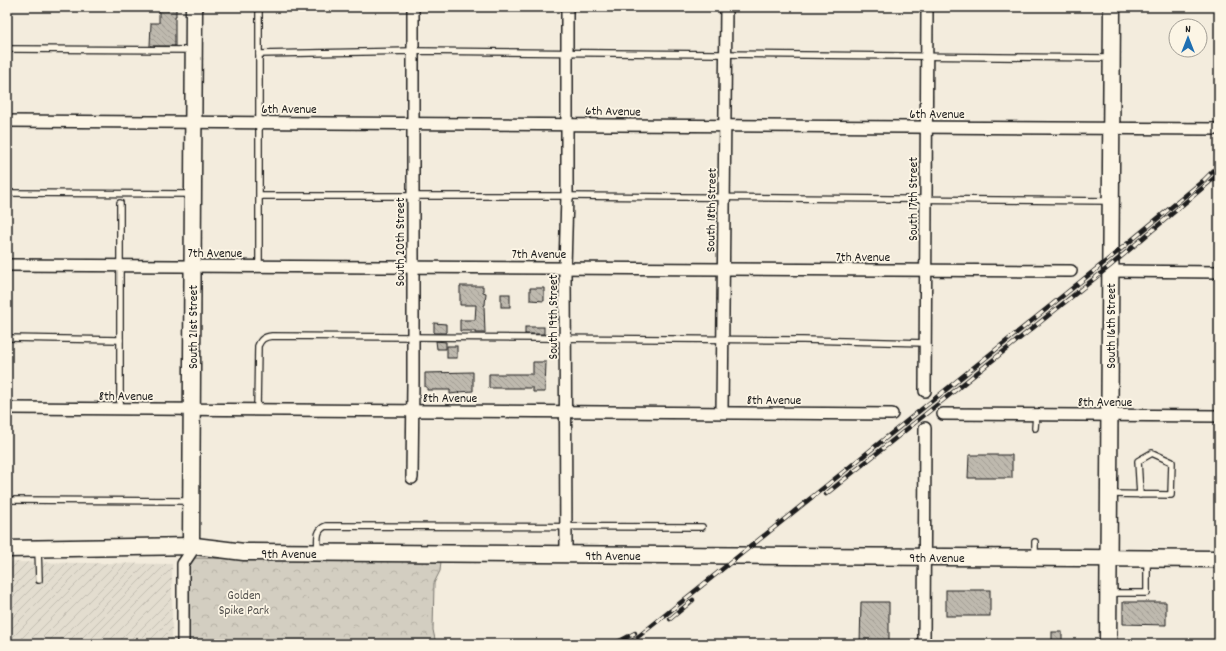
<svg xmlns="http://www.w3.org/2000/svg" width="1226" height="651" viewBox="0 0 1226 651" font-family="Dekko,sans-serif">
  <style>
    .industrial { fill: url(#industrial-furrows) }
    .park { fill: url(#park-crowns); stroke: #78756e }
    .building { fill: url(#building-back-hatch); stroke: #1c1c1c }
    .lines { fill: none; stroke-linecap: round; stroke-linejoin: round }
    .lane-casing { stroke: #1c1c1c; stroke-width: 8 }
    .street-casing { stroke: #1c1c1c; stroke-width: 14 }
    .secondary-casing { stroke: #1c1c1c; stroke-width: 19 }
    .lane { stroke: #fcf5e5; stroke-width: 5.5 }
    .street { stroke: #fcf5e5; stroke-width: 11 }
    .secondary { stroke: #fcf5e5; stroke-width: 16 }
    .rail-casing { stroke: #1c1c1c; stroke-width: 4.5 }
    .rail { stroke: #fcf5e5; stroke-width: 3; stroke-dasharray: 9; stroke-linecap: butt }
    .labels { text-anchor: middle; stroke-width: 3.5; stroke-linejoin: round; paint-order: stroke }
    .street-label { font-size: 13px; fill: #1c1c1c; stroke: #fcf5e5 }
    .park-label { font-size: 13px; fill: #53514e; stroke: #fcf5e5 }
  </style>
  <defs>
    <pattern id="industrial-furrows" width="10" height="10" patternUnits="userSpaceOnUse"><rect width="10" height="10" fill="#e3ddcf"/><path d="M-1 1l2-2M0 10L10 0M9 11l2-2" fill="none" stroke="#c2bdb1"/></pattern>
    <pattern id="park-crowns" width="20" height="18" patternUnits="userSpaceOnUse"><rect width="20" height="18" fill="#d3cec1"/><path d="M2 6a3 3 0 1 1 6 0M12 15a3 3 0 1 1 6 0" fill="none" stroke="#b5b0a5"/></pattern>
    <pattern id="building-back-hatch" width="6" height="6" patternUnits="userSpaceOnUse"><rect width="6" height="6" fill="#beb9ae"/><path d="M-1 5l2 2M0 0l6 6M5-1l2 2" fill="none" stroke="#a39e95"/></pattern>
  </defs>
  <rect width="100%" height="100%" fill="#f3ecdd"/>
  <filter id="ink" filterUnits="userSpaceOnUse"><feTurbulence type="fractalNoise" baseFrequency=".025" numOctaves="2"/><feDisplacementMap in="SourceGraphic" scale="8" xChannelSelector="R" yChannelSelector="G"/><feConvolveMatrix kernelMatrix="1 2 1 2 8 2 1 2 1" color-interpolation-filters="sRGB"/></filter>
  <g filter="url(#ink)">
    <polygon class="industrial" points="7,562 172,564 172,644 7,644"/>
    <polygon class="park" points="195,558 441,561 440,571 434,583 433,630 436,644 188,644 189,565"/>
    <g class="building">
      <polygon points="159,8 176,8 176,16 175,16 175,46 150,46 151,23 159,23"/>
      <polygon points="460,286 483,286 483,292 486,293 485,305 484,305 485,333 475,333 475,331 460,331 460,320 475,320 476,305 460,305"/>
      <polygon points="530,288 544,288 544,301 530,300"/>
      <rect x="501" y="294" width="9" height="13"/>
      <polygon points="434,323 446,324 446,333 434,333"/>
      <rect x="525" y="327" width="19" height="7"/>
      <polygon points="436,341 446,342 446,349 437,349"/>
      <rect x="447" y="346" width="10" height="12"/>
      <polygon points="533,362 546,362 545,392 533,392 533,388 489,388 489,374 533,374"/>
      <polygon points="473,372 473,391 459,392 458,393 450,394 450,390 427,390 427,387 425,387 425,373"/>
      <polygon points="969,455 1012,455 1012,478 968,478"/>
      <rect x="946" y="590" width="44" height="26"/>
      <polygon points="861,602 889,602 889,644 860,644"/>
      <polygon points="1123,602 1166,602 1166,625 1123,624"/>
      <rect x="1052" y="632" width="10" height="10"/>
    </g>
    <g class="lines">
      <defs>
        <g id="lane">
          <polyline points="259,7 259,266"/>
          <polyline points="7,49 193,50"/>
          <polyline points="259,54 413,51 1110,58"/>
          <polyline points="7,193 191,194"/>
          <polyline points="260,196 567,196 1109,201"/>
          <polyline points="7,338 120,340"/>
          <polyline points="120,409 120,203"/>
          <path d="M 257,409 L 258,346 C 261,339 264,337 272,336 L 803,340 L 926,343"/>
          <polyline points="1035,428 1036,415"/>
          <polyline points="1111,494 1171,495 1172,462 1152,453 1138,461 1140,495"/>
          <polyline points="7,500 191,501"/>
          <polyline points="38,549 39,580"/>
          <path d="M 318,551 C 318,541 315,530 326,526 L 702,527"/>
          <polyline points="1035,557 1035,542"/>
          <polyline points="1110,593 1147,593 1147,560"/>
        </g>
        <g id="street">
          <polyline points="7,121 1219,129"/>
          <polyline points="7,265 1071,271"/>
          <polyline points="1110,271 1219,272"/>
          <polyline points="925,391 927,7"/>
          <polyline points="7,408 892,414"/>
          <polyline points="722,412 726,7"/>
          <polyline points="943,414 1219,416"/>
          <polyline points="412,478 413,382 413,7"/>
          <polyline points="566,554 565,267 567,196 567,7"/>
          <polyline points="183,644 183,564 191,552 191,546"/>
          <polyline points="924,644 925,428"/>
        </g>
        <g id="secondary">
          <polyline points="191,546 194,7"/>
          <polyline points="7,549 195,546 244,552 1219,559"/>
          <polyline points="1108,644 1112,7"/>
        </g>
      </defs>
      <use href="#lane" class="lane-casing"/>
      <use href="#street" class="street-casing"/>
      <use href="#secondary" class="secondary-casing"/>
      <use href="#lane" class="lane"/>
      <use href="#street" class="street"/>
      <use href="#secondary" class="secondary"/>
      <defs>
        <g id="rail">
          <polyline points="826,494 1110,266 1219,174"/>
          <polyline points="670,619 693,600"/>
          <polyline points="614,644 635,633"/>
          <polyline points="629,644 1110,258 1204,180 1219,165"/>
        </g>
      </defs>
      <use href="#rail" class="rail-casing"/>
      <use href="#rail" class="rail"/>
    </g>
  </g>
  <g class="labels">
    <g class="street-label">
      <text x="289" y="113">6th Avenue</text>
      <text transform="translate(613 110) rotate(1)" y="5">6th Avenue</text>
      <text x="937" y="118">6th Avenue</text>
      <text transform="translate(912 199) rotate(-90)" y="5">South 17th Street</text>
      <text transform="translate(710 210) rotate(-89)" y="5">South 18th Street</text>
      <text transform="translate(399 242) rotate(-90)" y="5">South 20th Street</text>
      <text x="215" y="257">7th Avenue</text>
      <text x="539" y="258">7th Avenue</text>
      <text x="863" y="261">7th Avenue</text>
      <text transform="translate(552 317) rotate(-90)" y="5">South 19th Street</text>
      <text transform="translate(1110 326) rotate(-90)" y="5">South 16th Street</text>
      <text transform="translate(192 327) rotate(-90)" y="5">South 21st Street</text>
      <text x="126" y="400">8th Avenue</text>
      <text x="450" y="402">8th Avenue</text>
      <text x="774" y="404">8th Avenue</text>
      <text x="1105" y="406">8th Avenue</text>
      <text x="289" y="558">9th Avenue</text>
      <text x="613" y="560">9th Avenue</text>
      <text x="937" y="562">9th Avenue</text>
    </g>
    <g class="park-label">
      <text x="244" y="599">Golden<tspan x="244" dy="15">Spike Park</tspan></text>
    </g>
  </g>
  <rect width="1226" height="651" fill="none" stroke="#fcf5e5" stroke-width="24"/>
  <rect x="12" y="12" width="1202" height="627" fill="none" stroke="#1c1c1c" stroke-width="1.5" filter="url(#ink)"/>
  <g transform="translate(1188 38)"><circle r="19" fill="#fcf5e5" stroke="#a29e95"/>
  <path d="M0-3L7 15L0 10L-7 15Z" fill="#1f6fb2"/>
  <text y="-6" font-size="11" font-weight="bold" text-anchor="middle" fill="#1c1c1c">N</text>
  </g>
</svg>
